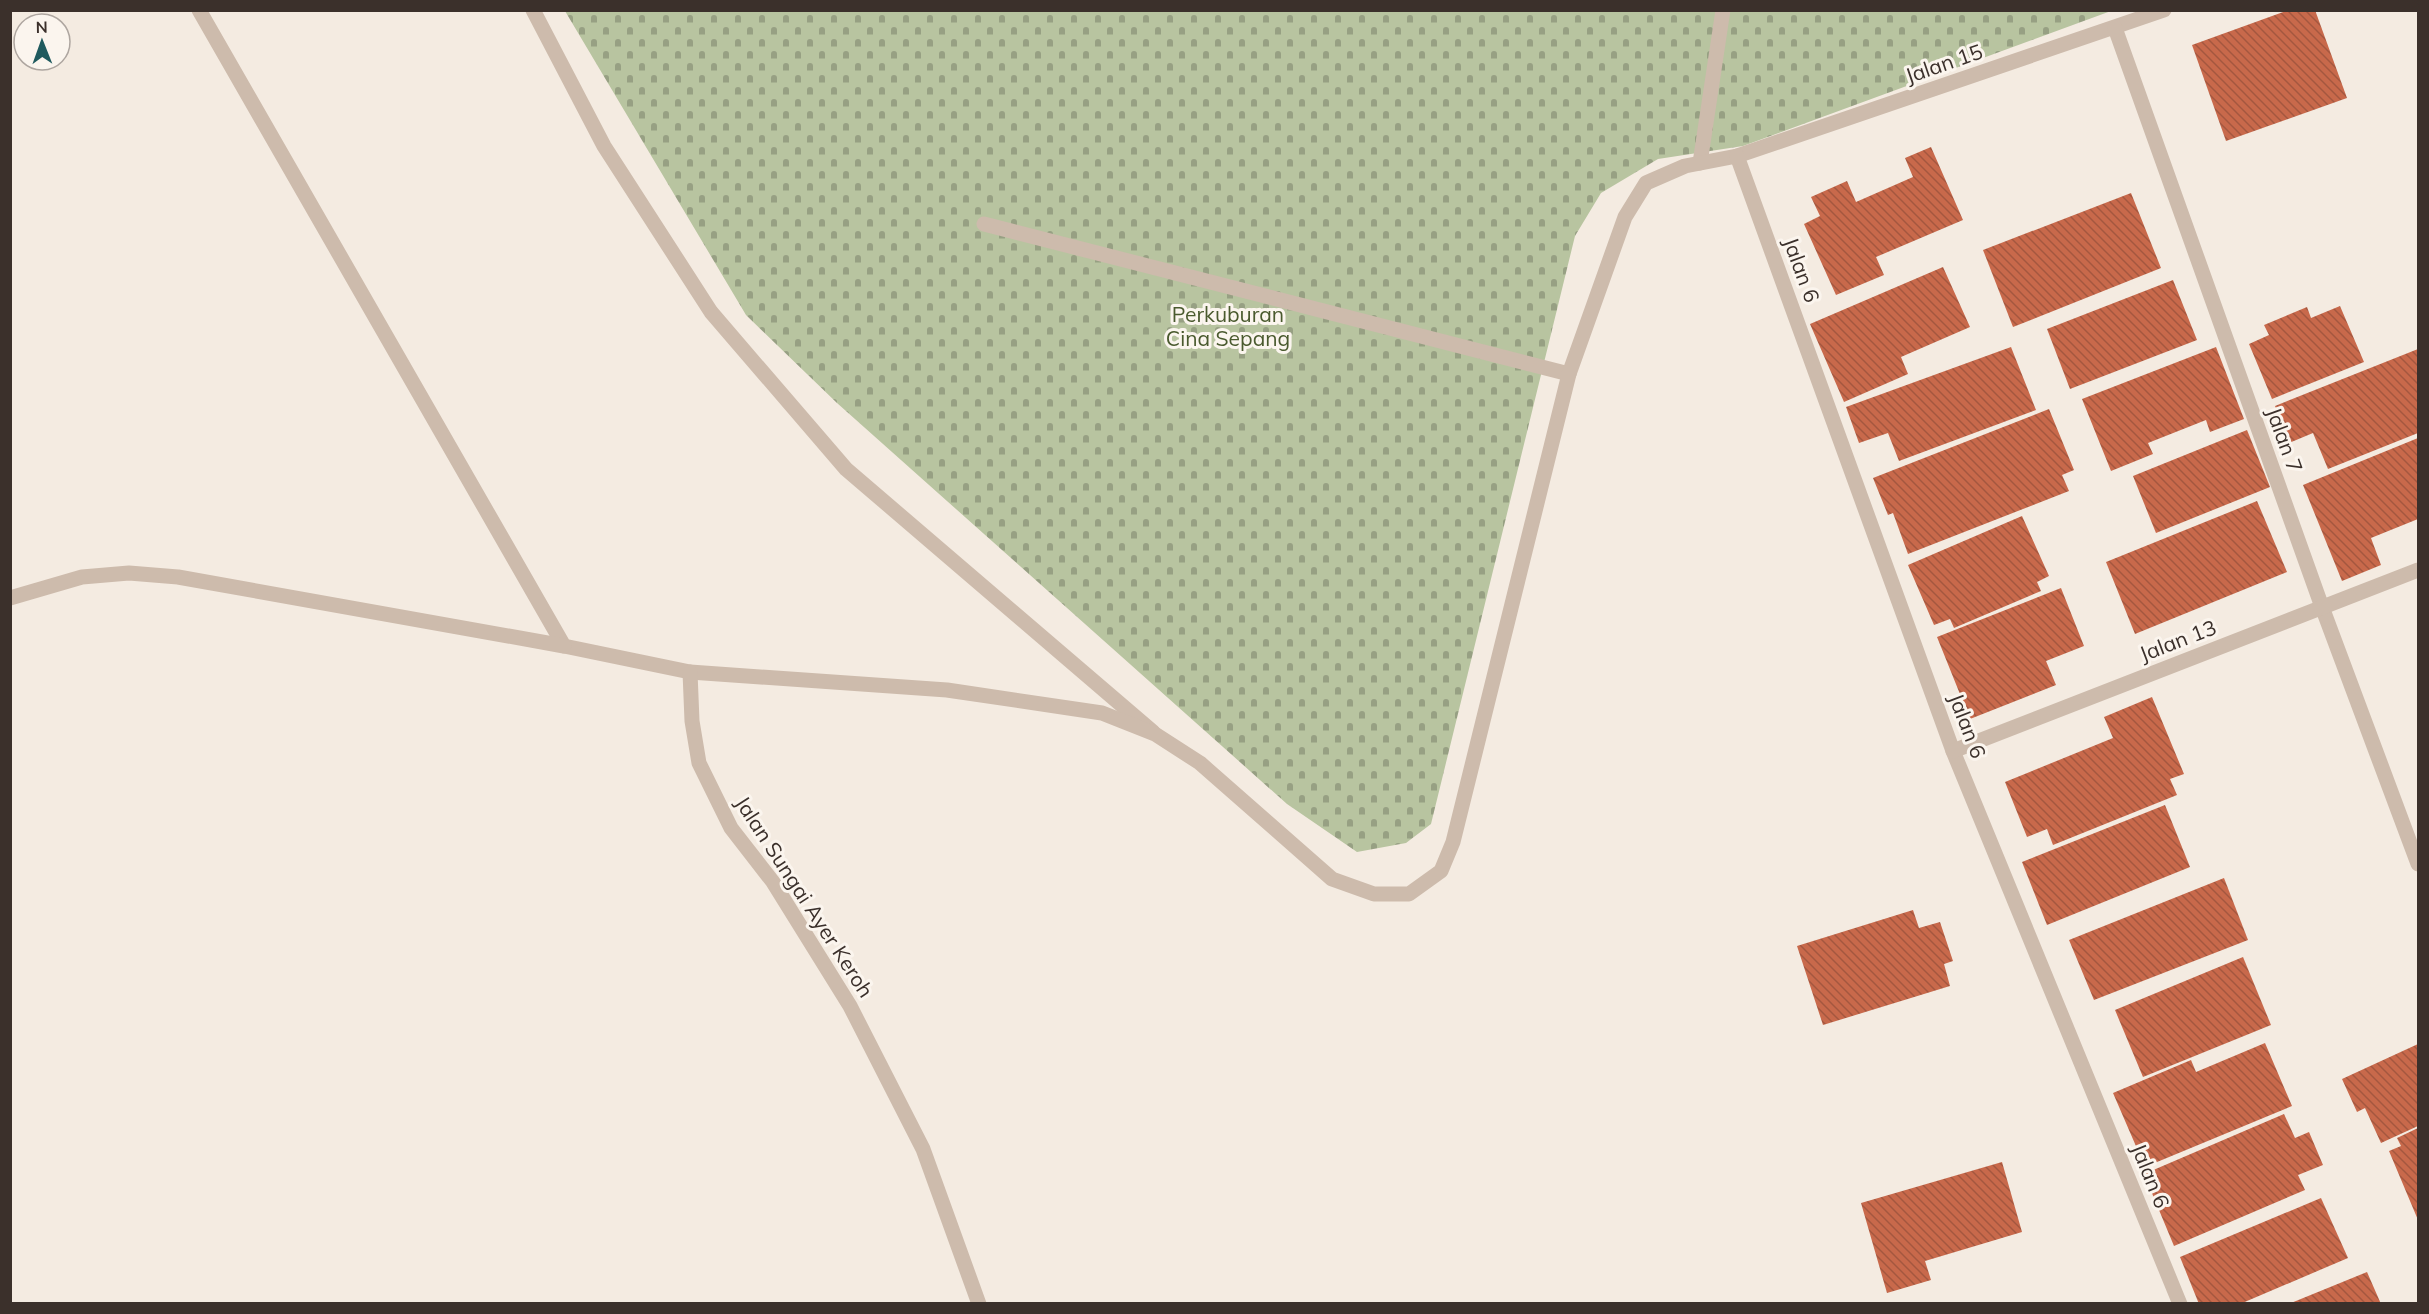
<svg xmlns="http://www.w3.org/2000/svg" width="2429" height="1314" viewBox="0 0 2429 1314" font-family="Mulish,sans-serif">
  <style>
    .cemetery { fill: url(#cemetery-stones) }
    .building { fill: url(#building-back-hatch) }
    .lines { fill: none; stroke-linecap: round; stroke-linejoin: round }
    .service { stroke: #cdbbac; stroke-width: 15 }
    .minor { stroke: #cdbbac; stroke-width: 15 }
    .labels { text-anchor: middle; stroke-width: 6; stroke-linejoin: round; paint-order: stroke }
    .street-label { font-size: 21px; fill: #3b302b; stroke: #fbf5ee }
    .park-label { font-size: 21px; fill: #4a5a2e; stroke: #fbf5ee }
  </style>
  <defs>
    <pattern id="cemetery-stones" width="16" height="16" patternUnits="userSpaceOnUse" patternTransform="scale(1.5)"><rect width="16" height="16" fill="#b8c4a0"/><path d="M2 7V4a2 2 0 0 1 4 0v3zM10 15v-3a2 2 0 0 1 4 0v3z" fill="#97a083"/></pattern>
    <pattern id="building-back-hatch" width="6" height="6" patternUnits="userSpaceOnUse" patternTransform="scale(1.5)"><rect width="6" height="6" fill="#c8694b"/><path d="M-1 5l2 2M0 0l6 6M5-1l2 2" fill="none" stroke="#a4573f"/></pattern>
  </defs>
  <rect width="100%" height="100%" fill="#f4ebe1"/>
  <polygon class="cemetery" points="565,11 2111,11 1743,146 1658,159 1601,193 1575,236 1431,824 1406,843 1357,852 1287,804 837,403 746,315"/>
  <g class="building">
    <polygon points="2289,10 2315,10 2347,98 2226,141 2192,45"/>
    <polygon points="1931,147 1963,220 1876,257 1884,275 1836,295 1804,224 1820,216 1811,197 1847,181 1856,202 1913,177 1905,158"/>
    <polygon points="2131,193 2161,268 2013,327 1983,250"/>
    <polygon points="1943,267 1970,327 1901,357 1908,374 1844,402 1810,324"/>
    <polygon points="2173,280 2197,340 2070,389 2047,329"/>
    <polygon points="2340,306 2364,362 2272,399 2249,344 2269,335 2264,325 2307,307 2311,318"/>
    <polygon points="2011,347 2036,410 1899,461 1888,433 1859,443 1846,407"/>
    <polygon points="2216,347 2244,419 2210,432 2206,420 2148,443 2153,454 2111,471 2082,399"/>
    <polygon points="2418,349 2418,433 2328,469 2313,433 2289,443 2275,406"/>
    <polygon points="2049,409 2074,470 2062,475 2069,491 1908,554 1893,513 1888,515 1873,478"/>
    <polygon points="2247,430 2270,487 2156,533 2133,476"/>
    <polygon points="2418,438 2418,519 2371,538 2381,565 2342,581 2303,485"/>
    <polygon points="2257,501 2287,572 2135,634 2106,562"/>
    <polygon points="2022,516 2049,576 2037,582 2041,591 1954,628 1950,619 1934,625 1908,565"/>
    <polygon points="2061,588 2084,646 2046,661 2056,685 1970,719 1937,637"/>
    <polygon points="2152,697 2184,774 2170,779 2177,795 2053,845 2047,829 2027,837 2005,782 2113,738 2104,717"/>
    <polygon points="2165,805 2190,867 2047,925 2022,862"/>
    <polygon points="2224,878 2248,940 2094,1000 2069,940"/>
    <polygon points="1913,910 1919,928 1940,922 1953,961 1944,964 1950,986 1823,1025 1797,946"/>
    <polygon points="2243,957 2271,1025 2143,1077 2115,1010"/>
    <polygon points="2265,1043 2292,1106 2145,1167 2113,1093 2191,1060 2196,1072"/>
    <polygon points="2418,1044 2418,1126 2381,1143 2365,1108 2357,1112 2342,1079"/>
    <polygon points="2284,1114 2295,1138 2309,1132 2323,1165 2298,1175 2305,1190 2174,1246 2144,1174"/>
    <polygon points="2418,1128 2418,1220 2389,1151 2401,1146 2397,1138"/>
    <polygon points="2002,1162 2022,1232 1925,1261 1931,1280 1887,1293 1861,1203"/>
    <polygon points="2321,1198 2348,1258 2240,1304 2199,1304 2180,1257"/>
    <polygon points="2367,1272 2381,1304 2291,1304 2291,1303"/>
  </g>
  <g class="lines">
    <g class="service">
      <polyline points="533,10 604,146 711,312 846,469 1153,732"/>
      <polyline points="1700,163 1723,10"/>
      <polyline points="984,224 1569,374"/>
    </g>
    <g class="minor">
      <polyline points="199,10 564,646 690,672 947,690 1102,713 1155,734 1200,763 1332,879 1374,894 1409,894 1441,871 1453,842 1569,374 1625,217 1646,183 1685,166 1737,156 2164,10"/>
      <polyline points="2115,28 2322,607 2418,864"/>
      <polyline points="1737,156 1953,751 2180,1304"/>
      <polyline points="10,598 82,577 129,573 178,577 564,646"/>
      <polyline points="690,672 692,721 699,763 731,828 773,882 850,1006 923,1149 979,1304"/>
      <polyline points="1953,751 2418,570"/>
    </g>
  </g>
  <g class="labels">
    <g class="street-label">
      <text transform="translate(1944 64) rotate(-19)" y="7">Jalan 15</text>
      <text transform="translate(1801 270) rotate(70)" y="7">Jalan 6</text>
      <text transform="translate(2284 440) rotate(70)" y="7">Jalan 7</text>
      <text transform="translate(2178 641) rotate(-21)" y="7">Jalan 13</text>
      <text transform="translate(1967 726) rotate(69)" y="7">Jalan 6</text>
      <text transform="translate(804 897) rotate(57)" y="7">Jalan Sungai Ayer Keroh</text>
      <text transform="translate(2150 1176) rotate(68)" y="7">Jalan 6</text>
    </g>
    <g class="park-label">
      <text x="1228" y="322">Perkuburan<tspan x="1228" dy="24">Cina Sepang</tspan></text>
    </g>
  </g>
  <rect width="2429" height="1314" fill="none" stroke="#3b302b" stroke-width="24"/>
  <g transform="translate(42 42) rotate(359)"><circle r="28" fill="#fbf5ee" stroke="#aea6a0" stroke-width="1.5"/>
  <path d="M0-4.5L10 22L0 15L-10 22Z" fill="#1f5a5e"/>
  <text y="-9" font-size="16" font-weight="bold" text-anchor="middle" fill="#3b302b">N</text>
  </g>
</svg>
